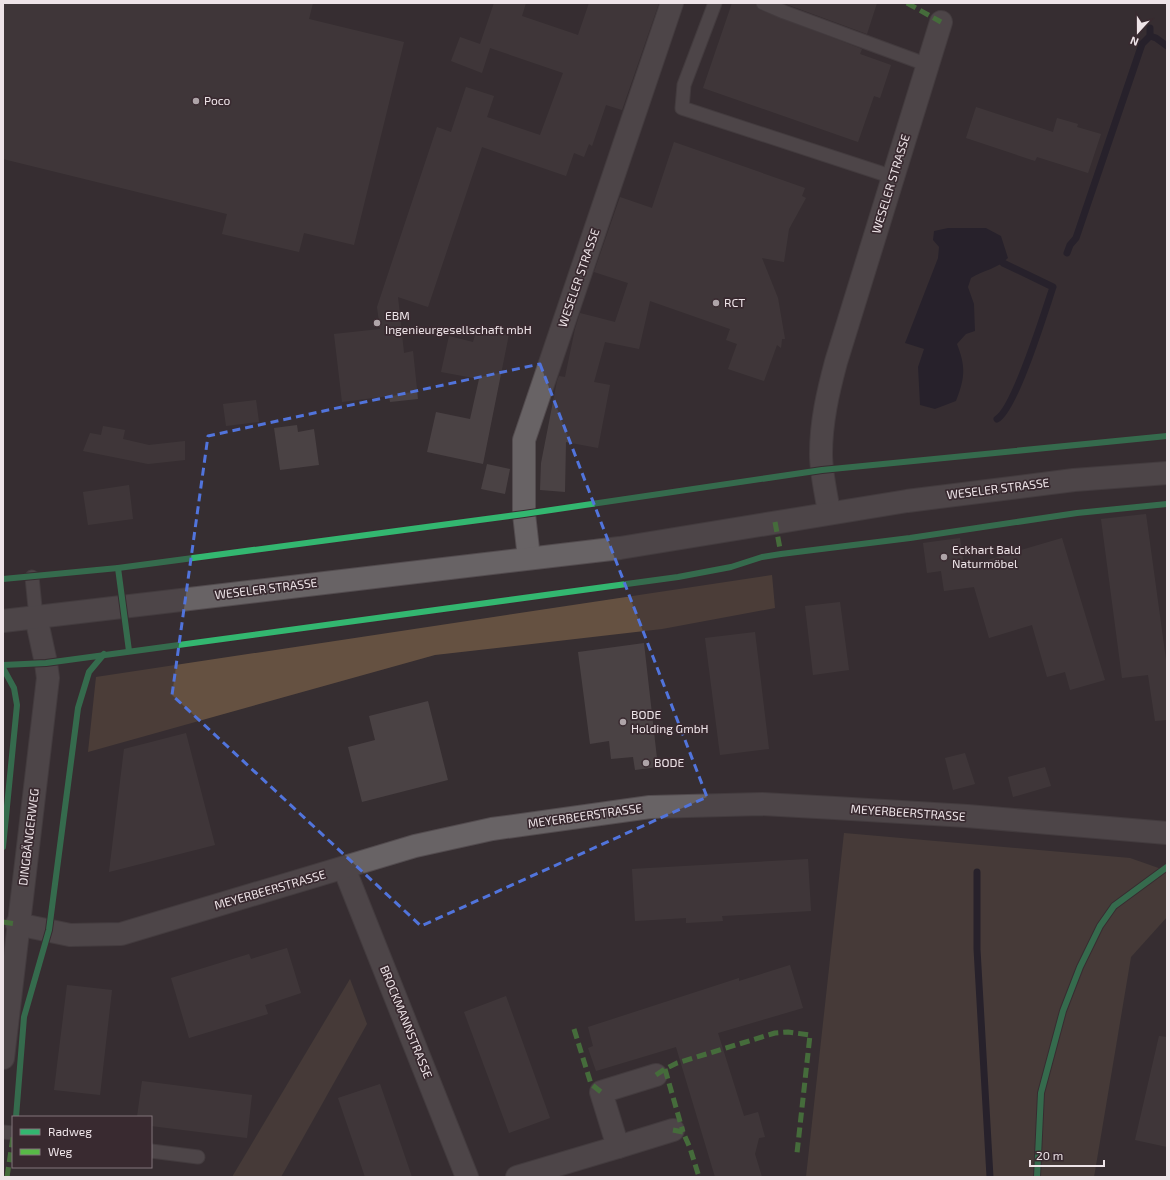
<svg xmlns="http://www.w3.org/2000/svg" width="1170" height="1180" viewBox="0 0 1170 1180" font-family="'Exo 2',sans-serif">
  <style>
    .green { fill: #594b41 }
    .forest { fill: #655141 }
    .water { fill: #151325 }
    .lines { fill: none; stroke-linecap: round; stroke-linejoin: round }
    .stream { stroke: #151325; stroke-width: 7 }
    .building { fill: #4a4244 }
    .service-casing { stroke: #534c4f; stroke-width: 15 }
    .minor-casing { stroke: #534c4f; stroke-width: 24 }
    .tertiary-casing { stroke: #534c4f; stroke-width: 24 }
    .secondary-casing { stroke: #534c4f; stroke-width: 24 }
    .service { stroke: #686365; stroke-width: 13 }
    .minor { stroke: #686365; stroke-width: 22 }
    .tertiary { stroke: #686365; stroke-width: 22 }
    .secondary { stroke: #686365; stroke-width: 22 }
    .quiet { stroke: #58b947; stroke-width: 5; stroke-dasharray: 10 5; stroke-linecap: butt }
    .cycleway-casing { stroke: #392a30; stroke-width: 8 }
    .cycleway { stroke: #33b770; stroke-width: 6 }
    .marked { fill: none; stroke: #5174dc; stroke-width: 3; stroke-dasharray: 8 5; stroke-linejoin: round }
    .poi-dot { fill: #aea4a8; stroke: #392a30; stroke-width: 1.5 }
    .labels { text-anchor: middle; stroke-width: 3.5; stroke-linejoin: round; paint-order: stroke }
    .poi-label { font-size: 12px; fill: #eee4e8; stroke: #392a30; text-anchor: start }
    .street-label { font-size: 12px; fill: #eee4e8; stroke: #392a30 }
  </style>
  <rect width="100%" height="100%" fill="#362e31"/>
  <g class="green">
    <polygon points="844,833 1130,858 1167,871 1167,917 1131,957 1094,1177 806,1177"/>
    <polygon points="350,979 367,1024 281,1177 232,1177"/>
  </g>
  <polygon class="forest" points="772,575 775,608 662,629 435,655 88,752 96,677"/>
  <path class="water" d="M 948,228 L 986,228 L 1001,236 L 1008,258 C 997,269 984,270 971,278 L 968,287 L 974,304 L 975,331 L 966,334 L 957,344 C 966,367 965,378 956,401 L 935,409 L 920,405 L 918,367 L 924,349 L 905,343 L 938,258 L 939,247 L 933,240 L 934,231 Z"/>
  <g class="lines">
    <g class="stream">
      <polyline points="1150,36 1156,38 1167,46"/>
      <polyline points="1067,253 1070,245 1076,238 1142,44 1150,36 1150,28"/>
      <path d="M 997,419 C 1015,409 1045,311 1053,287 L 1003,263"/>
      <polyline points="977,872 977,949 990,1177"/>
    </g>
  </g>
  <g class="building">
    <polygon points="3,3 313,3 309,19 404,42 354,245 304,233 299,252 222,234 227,214 3,159"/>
    <polygon points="494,3 526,3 522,16 578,35 589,3 659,3 622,110 606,105 592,146 589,144 584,157 574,153 566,176 482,147 428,307 398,297 404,353 413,351 418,399 390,402 389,396 342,402 334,334 380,329 377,307 437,127 451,132 466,87 494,96 487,117 540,135 563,73 490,48 482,73 451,61 460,37 480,44"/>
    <polygon points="732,3 755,3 760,10 862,49 860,54 891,65 880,98 874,96 858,142 703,88"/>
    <polygon points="783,3 877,3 867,34"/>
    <polygon points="976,107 1053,132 1057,118 1078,124 1077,127 1101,134 1088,173 1037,157 1035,161 966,138"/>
    <polygon points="674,142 805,188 802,196 806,198 789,229 784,262 762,258 778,298 785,339 782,339 781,348 777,345 764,381 728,369 737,344 726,340 730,329 650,301 639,349 605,342 594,382 610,385 598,448 566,442 565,492 540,490 541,463 557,381 559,376 565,377 575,329 580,313 615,322 628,283 594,272 620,197 652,208"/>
    <polygon points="477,328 509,334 483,464 427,452 436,412 470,419 479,379 441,372 449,336 473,342"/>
    <polygon points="256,400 259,422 226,426 223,404"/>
    <polygon points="297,425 298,432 314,429 319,465 280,470 274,428"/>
    <polygon points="103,426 125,430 123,439 149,445 185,441 185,460 148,464 83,451 90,433 101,435"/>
    <polygon points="487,464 510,469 505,494 481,489"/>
    <polygon points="129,485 133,519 88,525 83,492"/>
    <polygon points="1146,514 1167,667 1167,720 1155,721 1148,675 1122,678 1101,519"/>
    <polygon points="960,538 964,567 1062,538 1105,680 1070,690 1065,672 1047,677 1032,625 989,638 974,587 944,591 941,571 927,573 923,543"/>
    <polygon points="840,602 849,670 813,675 805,606"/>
    <polygon points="755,632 769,749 720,755 705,638"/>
    <polygon points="644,643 658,767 635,770 633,757 611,759 609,741 590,744 578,652"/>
    <polygon points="428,701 448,780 362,802 348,747 375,740 369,716"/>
    <polygon points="186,733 215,845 109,872 124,749"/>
    <polygon points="965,753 975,784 953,790 945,758"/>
    <polygon points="1045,767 1051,786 1013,797 1008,777"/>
    <polygon points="808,859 811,911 722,916 723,921 686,923 686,918 635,921 632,869"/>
    <polygon points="287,948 301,993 265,1005 268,1014 189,1038 171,978 249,954 251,959"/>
    <polygon points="790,965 803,1008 718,1033 744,1116 758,1112 765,1137 759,1138 755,1154 762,1177 715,1177 676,1047 596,1071 588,1048 593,1046 588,1027 739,978 739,981"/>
    <polygon points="67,985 112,990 100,1095 54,1090"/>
    <polygon points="506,996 550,1118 509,1133 464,1012"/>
    <polygon points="1159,1036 1167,1037 1167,1147 1135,1140"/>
    <polygon points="142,1081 252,1095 247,1138 151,1126 151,1117 137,1117"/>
    <polygon points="380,1084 412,1177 365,1177 338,1098"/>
  </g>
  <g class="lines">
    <defs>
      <g id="service">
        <polyline points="715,3 684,85 682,108 893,177"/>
        <polyline points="763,3 784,12 928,65"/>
        <polyline points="32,577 36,617"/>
        <polyline points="3,1132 13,1133"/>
        <polyline points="151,1151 198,1157"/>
      </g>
      <g id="minor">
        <path d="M 829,512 C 826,493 821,473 821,454 C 821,422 828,392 836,362 L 941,22"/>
        <polyline points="529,558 524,514 524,440 672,3"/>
        <polyline points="344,868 467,1177"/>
        <polyline points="17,924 70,935 121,934 415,846 492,829 650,807 762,804 835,808 967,816 1167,833"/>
        <polyline points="618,1147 673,1130"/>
        <polyline points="517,1177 618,1147 601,1092 656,1075"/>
      </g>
      <polyline id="tertiary" points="3,1058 48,678 46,663 36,617"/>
      <polyline id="secondary" points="3,621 620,548 907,501 1074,480 1167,473"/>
    </defs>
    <use href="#service" class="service-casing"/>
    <use href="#minor" class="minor-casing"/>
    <use href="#tertiary" class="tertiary-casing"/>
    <use href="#secondary" class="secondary-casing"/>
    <use href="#service" class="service"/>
    <use href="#minor" class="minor"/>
    <use href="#tertiary" class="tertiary"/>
    <use href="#secondary" class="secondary"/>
    <g class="quiet">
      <polyline points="907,3 941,22"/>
      <polyline points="775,522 781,554"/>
      <polyline points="3,922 17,924"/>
      <polyline points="574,1029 591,1084 601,1092"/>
      <polyline points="665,1069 683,1132"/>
      <polyline points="656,1075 665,1069 677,1063 775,1033 788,1032 810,1035 797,1153"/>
      <polyline points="673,1130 683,1132 690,1148 699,1177"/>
      <polyline points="7,1177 13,1137"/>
    </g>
    <defs>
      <g id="cycleway">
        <polyline points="118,568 129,651"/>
        <polyline points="3,579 118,568 524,514 822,470 1167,436"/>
        <polyline points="3,665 46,663 678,577 731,567 762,557 781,554 910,538 1077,513 1167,504"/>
        <polyline points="3,668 14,688 17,705 3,847"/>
        <polyline points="16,1117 24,1017 49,930 78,708 89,672 104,654"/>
        <polyline points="1037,1177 1041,1093 1063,1011 1080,967 1100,926 1114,906 1167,867"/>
      </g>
    </defs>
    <use href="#cycleway" class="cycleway-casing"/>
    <use href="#cycleway" class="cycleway"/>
  </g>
  <path d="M0 0H1170V1180H0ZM 540,364 L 707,797 L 421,926 L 172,695 L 208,436 Z" fill="#362e31" fill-opacity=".55" fill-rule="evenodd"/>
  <path class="marked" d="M 540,364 L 707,797 L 421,926 L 172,695 L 208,436 Z"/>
  <g class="poi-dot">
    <circle cx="196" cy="101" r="4"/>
    <circle cx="716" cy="303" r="4"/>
    <circle cx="377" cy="323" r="4"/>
    <circle cx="944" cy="557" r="4"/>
    <circle cx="623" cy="722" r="4"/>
    <circle cx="646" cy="763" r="4"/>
  </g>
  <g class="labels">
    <g class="poi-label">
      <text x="204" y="105">Poco</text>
      <text x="724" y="307">RCT</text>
      <text x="385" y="320">EBM<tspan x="385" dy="14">Ingenieurgesellschaft mbH</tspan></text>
      <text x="952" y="554">Eckhart Bald<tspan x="952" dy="14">Naturmöbel</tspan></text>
      <text x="631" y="719">BODE<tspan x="631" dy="14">Holding GmbH</tspan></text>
      <text x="654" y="767">BODE</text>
    </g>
    <g class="street-label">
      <text transform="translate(891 184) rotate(-73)" y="4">WESELER STRASSE</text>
      <text transform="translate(579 278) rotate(-71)" y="4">WESELER STRASSE</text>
      <text transform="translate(998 489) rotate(-7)" y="4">WESELER STRASSE</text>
      <text transform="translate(266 589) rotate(-7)" y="4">WESELER STRASSE</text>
      <text transform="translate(908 813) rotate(4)" y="4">MEYERBEERSTRASSE</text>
      <text transform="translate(585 816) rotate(-8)" y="4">MEYERBEERSTRASSE</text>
      <text transform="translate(29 837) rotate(-83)" y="4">DINGBÄNGERWEG</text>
      <text transform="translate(270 890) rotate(-16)" y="4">MEYERBEERSTRASSE</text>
      <text transform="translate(406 1022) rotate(68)" y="4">BROCKMANNSTRASSE</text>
    </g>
  </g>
  <rect width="1170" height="1180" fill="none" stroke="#eee4e8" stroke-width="8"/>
  <rect x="12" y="1116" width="140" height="52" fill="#392a30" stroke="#81747a"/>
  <rect x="20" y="1129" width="20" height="6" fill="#33b770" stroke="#81747a"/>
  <text x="48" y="1136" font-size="12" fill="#eee4e8">Radweg</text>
  <rect x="20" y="1149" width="20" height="6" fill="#58b947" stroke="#81747a"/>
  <text x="48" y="1156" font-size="12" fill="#eee4e8">Weg</text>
  <g transform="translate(1138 32) rotate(201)" stroke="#392a30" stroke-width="3" paint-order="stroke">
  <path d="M0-3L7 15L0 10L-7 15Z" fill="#eee4e8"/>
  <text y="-6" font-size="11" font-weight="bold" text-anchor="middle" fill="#eee4e8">N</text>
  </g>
  <path d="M1030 1160v6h74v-6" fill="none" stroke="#eee4e8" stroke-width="2"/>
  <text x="1036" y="1160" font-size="12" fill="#eee4e8" stroke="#392a30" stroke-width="3" paint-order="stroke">20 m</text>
</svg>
